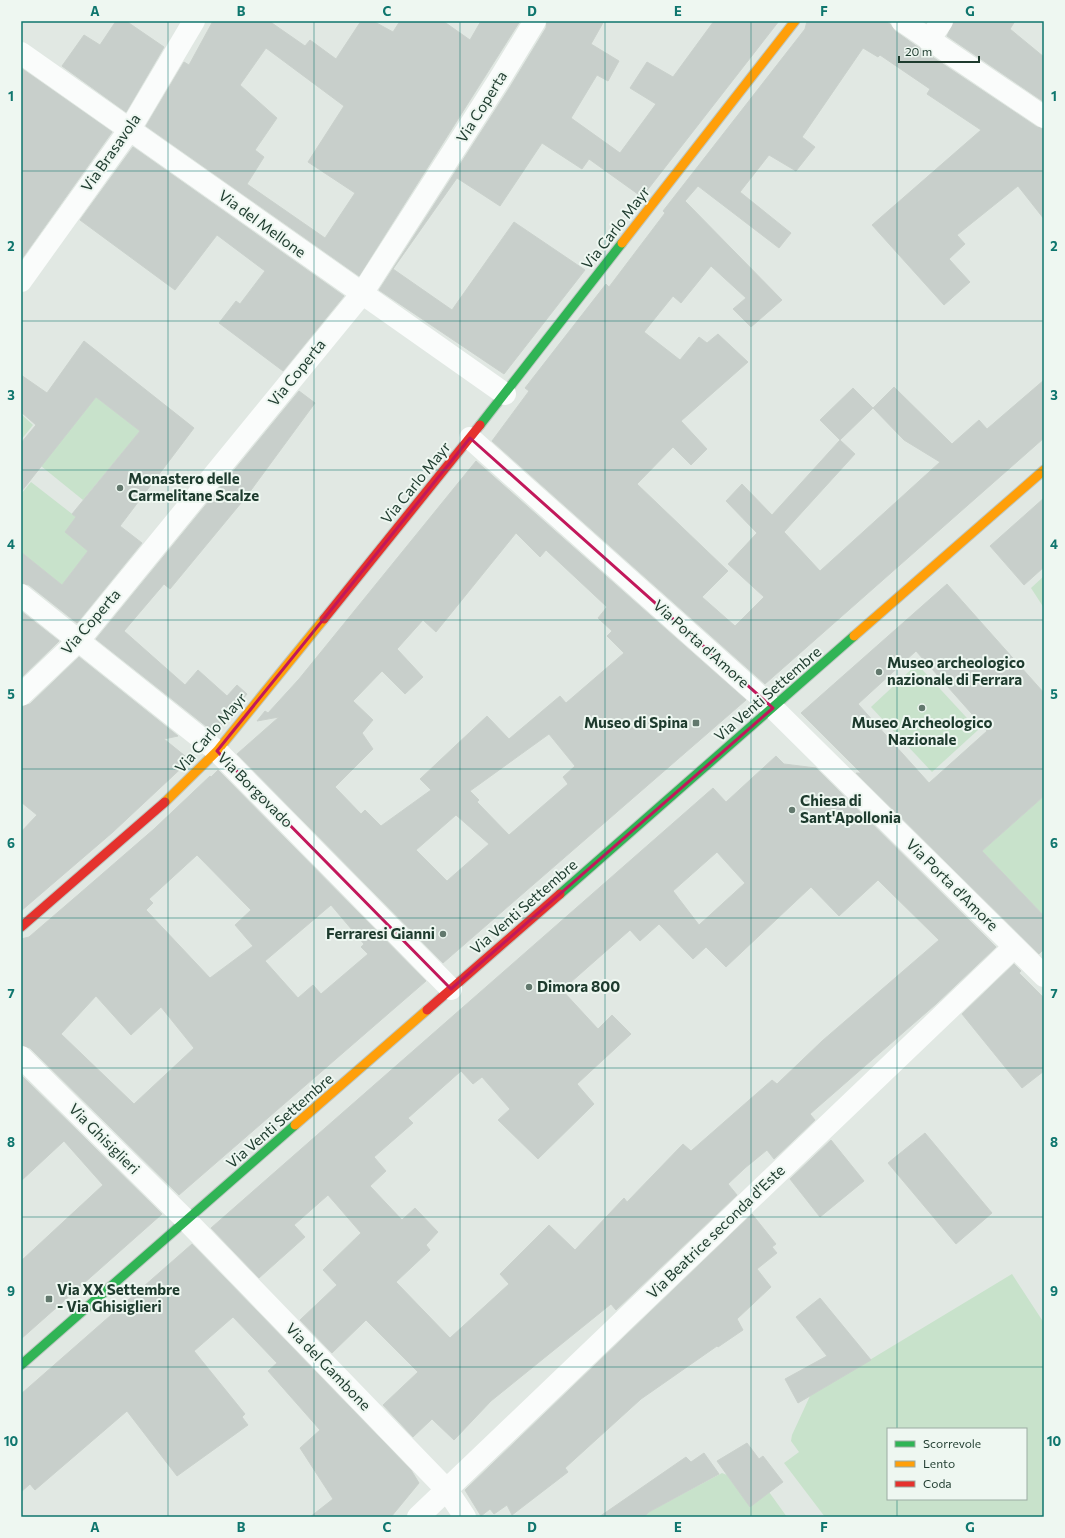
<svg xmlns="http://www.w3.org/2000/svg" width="1065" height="1538" viewBox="0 0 1065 1538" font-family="Commissioner,sans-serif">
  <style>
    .green { fill: #c8e2cb; fill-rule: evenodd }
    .building { fill: #c8cfcb; stroke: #cad1cc; fill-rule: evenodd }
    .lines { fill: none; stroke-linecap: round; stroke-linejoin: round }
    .fast-casing { stroke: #bdc7c1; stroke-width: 11 }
    .slow-casing { stroke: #bdc7c1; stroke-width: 11 }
    .jam-casing { stroke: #bdc7c1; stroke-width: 11 }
    .street { stroke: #fafcfb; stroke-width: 22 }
    .fast { stroke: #30b455; stroke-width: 9 }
    .slow { stroke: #ff9f0a; stroke-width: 9 }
    .jam { stroke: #e5322d; stroke-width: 9 }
    .marked { fill: none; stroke: #c2185b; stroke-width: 3; stroke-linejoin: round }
    .grid { fill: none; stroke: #0f766e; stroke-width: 1; stroke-opacity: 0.55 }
    .poi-dot { fill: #62786d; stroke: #eef7f1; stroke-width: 1.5 }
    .labels { text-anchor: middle; stroke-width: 4; stroke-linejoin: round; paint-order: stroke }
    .street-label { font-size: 15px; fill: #1e3b2e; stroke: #eef7f1 }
    .poi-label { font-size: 15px; font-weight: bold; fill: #1e3b2e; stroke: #eef7f1; text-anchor: start }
    .neatline { fill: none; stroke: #0f766e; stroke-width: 1.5 }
    .grid-label { font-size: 13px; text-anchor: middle; font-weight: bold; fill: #0f766e }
  </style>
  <rect width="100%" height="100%" fill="#e1e8e3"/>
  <g class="green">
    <polygon points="96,397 140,431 83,500 41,466"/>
    <polygon points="21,414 33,425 21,440"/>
    <polygon points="31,482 76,517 88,551 62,585 21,552 21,494"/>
    <polygon points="1044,576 1044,608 1031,588"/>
    <polygon points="917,664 978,730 932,772 871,707"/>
    <polygon points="1044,796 1044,916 982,851"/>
    <path d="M 1012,1274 L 1044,1323 L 1044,1517 L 825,1517 L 784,1463 L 799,1452 L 791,1441 L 792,1435 L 810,1396 ZM 888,1429 L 1026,1429 L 1026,1499 L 888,1499 Z"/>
    <polygon points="722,1473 727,1475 750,1506 769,1492 787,1517 644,1517 649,1512"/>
  </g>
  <g class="building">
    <polygon points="116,21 126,21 164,47 126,112 62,66 84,35 100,45"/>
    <path d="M 213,21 L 269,21 L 305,46 L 310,40 L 336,59 L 361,21 L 373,21 L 393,32 L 400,21 L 443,21 L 470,40 L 481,21 L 520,21 L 359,276 L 146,126 L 184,62 L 189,65 ZM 266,48 L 344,106 L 308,162 L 355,193 L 325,238 L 247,184 L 264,157 L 255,150 L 277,118 L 240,85 Z"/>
    <polygon points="547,21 604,21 591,44 619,61 608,81 597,75 571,118 620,153 656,104 630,88 647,62 673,77 714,21 779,21 642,197 589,159 582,169 542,143 500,206 457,178 393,269 452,310 514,222 585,270 504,374 379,290 510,87 546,28"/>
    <polygon points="807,21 885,21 890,24 895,31 922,50 1037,127 1044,129 1044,219 1018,186 957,235 965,244 949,259 970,282 944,305 872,225 981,130 927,94 930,89 880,55 878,57 863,48 802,137 815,147 796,171 769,155 740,192 791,233 779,248 698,186 685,201 782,300 751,327 733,309 746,298 711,266 681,303 673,296 644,332 680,360 699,337 707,343 718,334 748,362 681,421 707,449 691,465 673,447 637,484 728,571 702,597 735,626 764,597 728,564 757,533 726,501 742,484 772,515 840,440 855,454 784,532 820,571 940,462 904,440 873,408 894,387 952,444 979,420 987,429 1044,380 1044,438 765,684 492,441 529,391 525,388 606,284 609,287 665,213 663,211 805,29"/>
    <polygon points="954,21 1015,21 1010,29 1044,57 1044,102 947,36"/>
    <polygon points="21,68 112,132 21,260"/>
    <polygon points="133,147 344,296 283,371 219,323 236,301 240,304 265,271 217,235 175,290 80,220"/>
    <polygon points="84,341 194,428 120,526 142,543 77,623 29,585 21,583 21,552 62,585 88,551 65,532 76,517 72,514 140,431 96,397 21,492 21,443 36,425 21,412 21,375 47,393"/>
    <polygon points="853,388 873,408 840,440 820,420"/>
    <polygon points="299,391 315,403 246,497 170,589 164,584 124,631 185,685 198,670 227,696 237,685 247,694 219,728 211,730 96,639"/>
    <path d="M 476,461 L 746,700 L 443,963 L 237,754 L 279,717 L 257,721 L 265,711 L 268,713 L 299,679 ZM 516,533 L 540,557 L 546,550 L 607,607 L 598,618 L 612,631 L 607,636 L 624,653 L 566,703 L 560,696 L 509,739 L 487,716 L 420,779 L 431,790 L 381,826 L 365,810 L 361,814 L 335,787 L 373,749 L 362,733 L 373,720 L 353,701 L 382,671 L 405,694 L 423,677 L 397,649 L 423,620 L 436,632 ZM 549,734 L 575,766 L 563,777 L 568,784 L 509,835 L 477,802 L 479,800 L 470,791 ZM 456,815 L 489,844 L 447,881 L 416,850 Z"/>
    <polygon points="1044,498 1044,567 1024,585 990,546"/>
    <path d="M 947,584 L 1044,693 L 1044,796 L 982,851 L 1044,916 L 1044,949 L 1039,954 L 856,773 L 861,773 L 801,713 ZM 916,651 L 987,731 L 929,783 L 858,704 Z"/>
    <polygon points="21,611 59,641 21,678"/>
    <polygon points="79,657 178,736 164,739 190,760 113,832 21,911 21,832 37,815 21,802 21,707 30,704"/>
    <path d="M 776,756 L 784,764 L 816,768 L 996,947 L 936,1004 L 810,1114 L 815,1120 L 774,1159 L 767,1150 L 745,1168 L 728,1184 L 737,1195 L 616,1310 L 611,1304 L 491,1401 L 454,1440 L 432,1419 L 413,1437 L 383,1405 L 418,1372 L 366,1320 L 332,1353 L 300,1320 L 337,1285 L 323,1270 L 361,1233 L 328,1195 L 294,1225 L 305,1237 L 259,1278 L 211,1228 L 713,788 L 726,802 ZM 717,852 L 745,883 L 699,925 L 673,891 ZM 878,880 L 939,940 L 822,1041 L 777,1084 L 772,1080 L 691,1151 L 683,1144 L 627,1202 L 624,1198 L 575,1250 L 549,1225 L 500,1274 L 509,1284 L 450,1338 L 396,1282 L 430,1250 L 426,1245 L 438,1232 L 415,1208 L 402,1220 L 370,1186 L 386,1171 L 374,1157 L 413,1123 L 408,1118 L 461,1071 L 473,1084 L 482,1077 L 510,1109 L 498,1120 L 538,1159 L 594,1104 L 577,1084 L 631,1034 L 612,1015 L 598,1029 L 562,990 L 630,930 L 640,941 L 659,924 L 693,959 L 706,947 L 726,967 L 811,887 L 839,916 Z"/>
    <path d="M 218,770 L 426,981 L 179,1195 L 30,1048 L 21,1045 L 21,939 L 29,937 L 79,894 L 154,829 L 210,776 L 211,777 ZM 197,855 L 251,910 L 235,925 L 253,946 L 210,978 L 146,910 L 153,903 L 149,899 ZM 331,905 L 364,944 L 361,947 L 368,954 L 321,994 L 313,985 L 298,998 L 265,961 ZM 96,996 L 131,1035 L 161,1007 L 194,1048 L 134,1104 L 61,1034 Z"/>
    <polygon points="1014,964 1021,971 1019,973 1044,998 1044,1071 1022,1088 962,1014"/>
    <polygon points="21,1075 162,1214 21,1339 21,1261 103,1185 64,1141 21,1181"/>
    <polygon points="925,1133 992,1213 956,1244 888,1163"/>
    <polygon points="831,1140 864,1181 820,1217 790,1179"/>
    <polygon points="752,1214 776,1244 772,1247 777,1253 757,1269 771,1287 737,1319 743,1330 718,1347 717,1346 641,1399 565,1468 568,1472 512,1515 507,1505 494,1514 490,1509 481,1516 465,1490"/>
    <polygon points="192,1244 411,1470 419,1483 391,1517 310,1517 333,1499 300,1448 320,1430 268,1371 277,1363 233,1317 194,1351 245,1414 242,1417 248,1425 177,1476 127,1411 35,1490 30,1484 21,1492 21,1394"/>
    <polygon points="820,1298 871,1360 798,1403 785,1379 827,1356 796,1317"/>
    <polygon points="747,1443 759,1459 763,1456 783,1482 750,1507 717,1461"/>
    <polygon points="704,1453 719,1474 649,1512 644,1517 599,1517 686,1457 691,1462"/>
  </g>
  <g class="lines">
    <defs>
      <g id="fast">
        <polyline points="480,425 622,243"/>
        <polyline points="560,894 854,636"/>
        <polyline points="21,1365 295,1125"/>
      </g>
      <g id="slow">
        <polyline points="622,243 795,21"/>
        <polyline points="854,636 1044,470"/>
        <polyline points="165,802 217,751 324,619"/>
        <polyline points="295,1125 427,1010"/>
      </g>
      <g id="jam">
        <polyline points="324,619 480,425"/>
        <polyline points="21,927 165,802"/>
        <polyline points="427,1010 560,894"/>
      </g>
    </defs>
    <use href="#fast" class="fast-casing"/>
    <use href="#slow" class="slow-casing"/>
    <use href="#jam" class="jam-casing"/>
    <g class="street">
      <polyline points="902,21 1044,117"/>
      <polyline points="929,40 942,21"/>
      <polyline points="21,53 505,394"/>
      <polyline points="21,281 130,129 194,21"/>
      <polyline points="470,438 773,708 1044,976"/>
      <polyline points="21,595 217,751 451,989"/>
      <polyline points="21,695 79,640 361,295 499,80 535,21"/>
      <polyline points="21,1057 187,1221 447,1490 465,1517"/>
      <polyline points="418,1517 1014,947"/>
    </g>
    <use href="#fast" class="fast"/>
    <use href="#slow" class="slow"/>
    <use href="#jam" class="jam"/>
  </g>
  <path class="marked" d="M 470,438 L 773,708 L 451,989 L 217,751 Z"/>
  <path class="grid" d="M 168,21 L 168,1517M 314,21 L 314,1517M 460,21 L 460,1517M 605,21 L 605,1517M 751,21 L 751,1517M 897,21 L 897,1429M 21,171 L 1044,171M 21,321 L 1044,321M 21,470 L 1044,470M 21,620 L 1044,620M 21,769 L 1044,769M 21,918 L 1044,918M 21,1068 L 1044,1068M 21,1217 L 1044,1217M 21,1367 L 1044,1367M 897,1499 L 897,1517"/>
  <g class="poi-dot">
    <circle cx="120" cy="488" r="4"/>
    <circle cx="879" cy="672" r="4"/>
    <circle cx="922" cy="708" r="4"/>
    <rect x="692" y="719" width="8" height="8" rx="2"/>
    <circle cx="792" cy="810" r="4"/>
    <circle cx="443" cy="934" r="4"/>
    <circle cx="529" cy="987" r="4"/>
    <rect x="45" y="1295" width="8" height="8" rx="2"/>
  </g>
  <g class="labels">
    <g class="street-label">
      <text transform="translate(482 107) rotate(-58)" y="5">Via Coperta</text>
      <text transform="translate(111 153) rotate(-55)" y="5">Via Brasavola</text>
      <text transform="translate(262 224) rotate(36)" y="5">Via del Mellone</text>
      <text transform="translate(616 228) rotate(-52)" y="5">Via Carlo Mayr</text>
      <text transform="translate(297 373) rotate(-51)" y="5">Via Coperta</text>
      <text transform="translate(416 483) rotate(-51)" y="5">Via Carlo Mayr</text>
      <text transform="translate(91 622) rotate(-49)" y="5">Via Coperta</text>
      <text transform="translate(701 644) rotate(42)" y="5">Via Porta d'Amore</text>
      <text transform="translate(768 694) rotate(-41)" y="5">Via Venti Settembre</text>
      <text transform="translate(211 733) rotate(-49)" y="5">Via Carlo Mayr</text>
      <text transform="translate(255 790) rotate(45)" y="5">Via Borgovado</text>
      <text transform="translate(952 885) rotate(45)" y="5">Via Porta d'Amore</text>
      <text transform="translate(524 907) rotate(-41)" y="5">Via Venti Settembre</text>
      <text transform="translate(280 1121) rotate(-41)" y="5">Via Venti Settembre</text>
      <text transform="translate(104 1139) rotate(45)" y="5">Via Ghisiglieri</text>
      <text transform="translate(716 1232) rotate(-44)" y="5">Via Beatrice seconda d'Este</text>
      <text transform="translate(328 1367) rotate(46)" y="5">Via del Gambone</text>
    </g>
    <g class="poi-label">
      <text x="128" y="484">Monastero delle<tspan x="128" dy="17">Carmelitane Scalze</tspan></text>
      <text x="887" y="668">Museo archeologico<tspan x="887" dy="17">nazionale di Ferrara</tspan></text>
      <text x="688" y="728" text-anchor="end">Museo di Spina</text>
      <text x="922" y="728" text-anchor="middle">Museo Archeologico<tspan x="922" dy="17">Nazionale</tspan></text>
      <text x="800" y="806">Chiesa di<tspan x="800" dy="17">Sant'Apollonia</tspan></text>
      <text x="435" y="939" text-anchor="end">Ferraresi Gianni</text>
      <text x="537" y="992">Dimora 800</text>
      <text x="57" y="1295">Via XX Settembre<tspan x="57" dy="17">- Via Ghisiglieri</tspan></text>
    </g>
  </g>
  <rect width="1065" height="1538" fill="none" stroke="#eef7f1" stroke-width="44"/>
  <rect x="887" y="1428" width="140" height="72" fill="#eef7f1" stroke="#9baca3"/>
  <rect x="895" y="1441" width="20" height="6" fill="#30b455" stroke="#9baca3"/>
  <text x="923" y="1448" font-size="12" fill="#1e3b2e">Scorrevole</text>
  <rect x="895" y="1461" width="20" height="6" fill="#ff9f0a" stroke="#9baca3"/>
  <text x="923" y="1468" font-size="12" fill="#1e3b2e">Lento</text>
  <rect x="895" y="1481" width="20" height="6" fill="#e5322d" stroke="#9baca3"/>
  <text x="923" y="1488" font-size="12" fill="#1e3b2e">Coda</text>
  <path d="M899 56v6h80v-6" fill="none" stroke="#1e3b2e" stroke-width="2"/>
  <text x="905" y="56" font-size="12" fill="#1e3b2e" stroke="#eef7f1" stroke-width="3" paint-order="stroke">20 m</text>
  <rect x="22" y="22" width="1021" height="1494" class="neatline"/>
  <g class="grid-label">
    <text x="95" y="16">A</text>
    <text x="241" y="16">B</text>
    <text x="387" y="16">C</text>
    <text x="532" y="16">D</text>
    <text x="678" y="16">E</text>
    <text x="824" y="16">F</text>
    <text x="970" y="16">G</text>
    <text x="11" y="101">1</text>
    <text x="1054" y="101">1</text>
    <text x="11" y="251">2</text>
    <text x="1054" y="251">2</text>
    <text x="11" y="400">3</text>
    <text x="1054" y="400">3</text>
    <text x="11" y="549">4</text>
    <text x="1054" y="549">4</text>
    <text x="11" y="699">5</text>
    <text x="1054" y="699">5</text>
    <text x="11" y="848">6</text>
    <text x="1054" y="848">6</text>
    <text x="11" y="998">7</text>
    <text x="1054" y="998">7</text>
    <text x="11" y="1147">8</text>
    <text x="1054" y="1147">8</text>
    <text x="11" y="1296">9</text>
    <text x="1054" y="1296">9</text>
    <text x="11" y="1446">10</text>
    <text x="1054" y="1446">10</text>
    <text x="95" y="1532">A</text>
    <text x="241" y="1532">B</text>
    <text x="387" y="1532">C</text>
    <text x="532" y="1532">D</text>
    <text x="678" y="1532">E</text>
    <text x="824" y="1532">F</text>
    <text x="970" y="1532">G</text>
  </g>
</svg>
